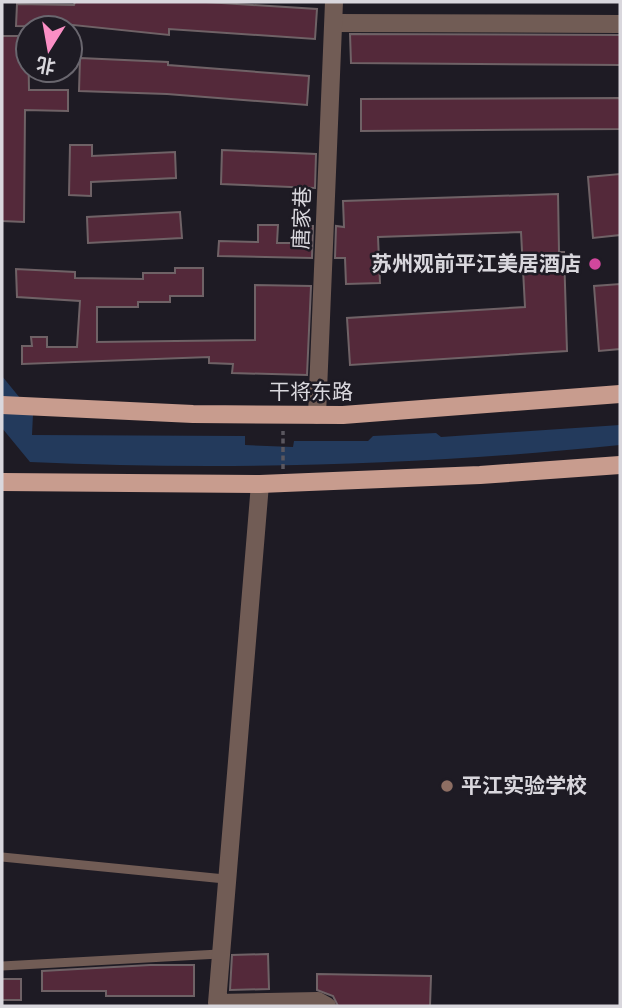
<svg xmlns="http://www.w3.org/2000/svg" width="622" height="1008" viewBox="0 0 622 1008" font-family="Raleway,'Noto Sans SC',sans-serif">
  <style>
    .water { fill: #233a5c }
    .building { fill: #54293a; stroke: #6f6266; stroke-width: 2 }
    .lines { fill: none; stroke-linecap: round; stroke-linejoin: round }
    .lane { stroke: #715c55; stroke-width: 9 }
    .street { stroke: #715c55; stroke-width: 18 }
    .primary { stroke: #c89c8e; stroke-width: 18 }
    .path-bridge { stroke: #5a575f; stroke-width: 3.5; stroke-dasharray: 5 3.5; stroke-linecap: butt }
    .hotel-dot { fill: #d1479c; stroke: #1e1b24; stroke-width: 2.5 }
    .education-dot { fill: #8d6e63; stroke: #1e1b24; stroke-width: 2.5 }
    .labels { text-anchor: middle; stroke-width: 5; stroke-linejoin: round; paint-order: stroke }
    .street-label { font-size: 21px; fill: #d9d7dd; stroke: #1e1b24 }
    .poi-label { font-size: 21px; font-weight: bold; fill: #d9d7dd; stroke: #1e1b24; text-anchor: end }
  </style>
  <rect width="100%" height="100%" fill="#1e1b24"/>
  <path class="water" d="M 2,376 L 33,414 L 32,435 L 245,436 L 245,445 L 293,447 L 294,441 L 368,441 L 373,436 L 436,433 L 441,437 L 620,425 L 620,445 C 425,465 226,471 30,462 L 2,428 Z"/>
  <g class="building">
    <polygon points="75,2 206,2 317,9 315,39 169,29 169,35 64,24 64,27 16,26 17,4 74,5"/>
    <polygon points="350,34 620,35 620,65 351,63"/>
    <polygon points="2,36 28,36 29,90 68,90 68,111 25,110 24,222 2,221"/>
    <polygon points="80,58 168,62 168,65 309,76 307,105 167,94 79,91"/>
    <polygon points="620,98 620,129 361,131 361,99"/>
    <polygon points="70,145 92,145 92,156 175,152 176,178 91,182 91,196 69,195"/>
    <polygon points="222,150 316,154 315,188 221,184"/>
    <polygon points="620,174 620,235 593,238 588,177"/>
    <polygon points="558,194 559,252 564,252 567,351 350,365 347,318 525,307 521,232 378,237 380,283 346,284 345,258 335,258 336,226 344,227 343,201"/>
    <polygon points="180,212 182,238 88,243 87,217"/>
    <polygon points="258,225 278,225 277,243 307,243 307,226 313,226 312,258 218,256 219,241 258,242"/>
    <polygon points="175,268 203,268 203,296 170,296 170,302 138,302 138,307 97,307 97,342 255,340 255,285 311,286 307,375 232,373 233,364 209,363 209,357 22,364 22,346 32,346 31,337 47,337 47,347 77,347 80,301 17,297 16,269 75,272 75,278 143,279 143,273 175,273"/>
    <polygon points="620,284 620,349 599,351 594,286"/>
    <polygon points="268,954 269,989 230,990 232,955"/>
    <polygon points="150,965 194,965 194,996 106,996 106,991 42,991 42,971"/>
    <polygon points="317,974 431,976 430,1006 338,1006 333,996 317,990"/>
    <rect x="2" y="979" width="19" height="21"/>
  </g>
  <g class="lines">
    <g class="lane">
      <polyline points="2,857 225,879"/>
      <polyline points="2,966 219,954"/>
    </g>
    <g class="street">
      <polyline points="334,23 620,24"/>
      <polyline points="317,415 334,2"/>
      <polyline points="260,484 217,1003 318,1001 327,1006"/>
    </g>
    <g class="primary">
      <polyline points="2,405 193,414 343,415 620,394"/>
      <polyline points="2,482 260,484 480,475 620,465"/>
    </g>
    <polyline class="path-bridge" points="283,469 283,431"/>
  </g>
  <circle class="hotel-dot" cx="595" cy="264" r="7"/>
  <circle class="education-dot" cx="447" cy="786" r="7"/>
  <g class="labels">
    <g class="street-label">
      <text transform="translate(302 218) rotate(-88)" y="7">唐家巷</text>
      <text x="311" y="399">干将东路</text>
    </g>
    <g class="poi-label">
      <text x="581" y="271">苏州观前平江美居酒店</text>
      <text x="461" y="793" text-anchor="start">平江实验学校</text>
    </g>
  </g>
  <rect width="622" height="1008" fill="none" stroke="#d9d7dd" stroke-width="7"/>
  <g transform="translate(49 49) rotate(191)"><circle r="33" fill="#1e1b24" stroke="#69666e" stroke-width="2"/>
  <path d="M0-5L12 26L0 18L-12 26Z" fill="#fb8fc5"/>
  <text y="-10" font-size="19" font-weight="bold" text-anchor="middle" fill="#d9d7dd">北</text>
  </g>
</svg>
